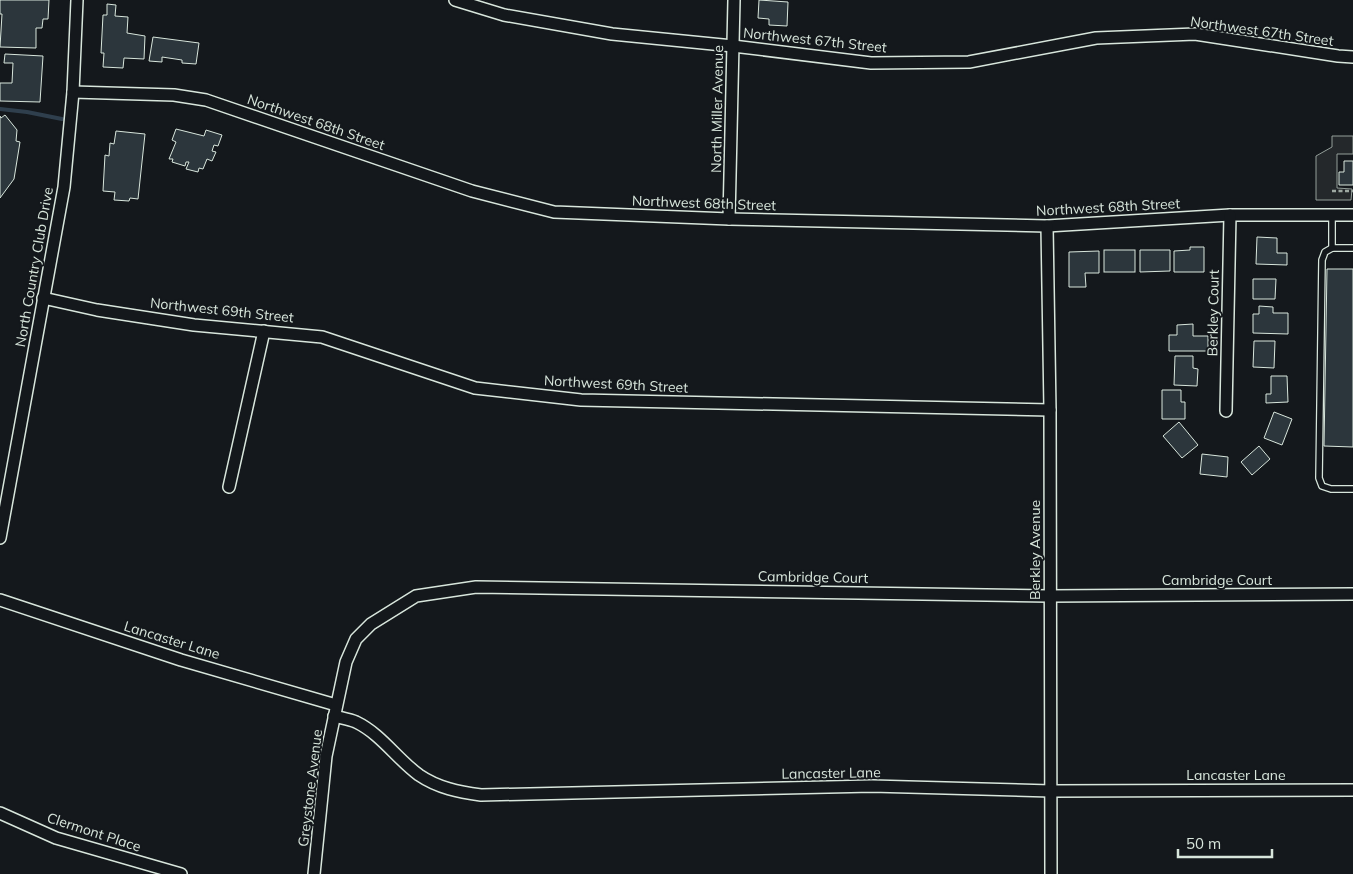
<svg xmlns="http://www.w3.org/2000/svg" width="1353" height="874" viewBox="0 0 1353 874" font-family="Mulish,sans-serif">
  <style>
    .parking { fill: #24282b; stroke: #939e99 }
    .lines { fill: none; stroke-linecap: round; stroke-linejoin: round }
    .stream { stroke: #2f3f4d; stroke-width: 4 }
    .building { fill: #2c363c; stroke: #d8e6dc }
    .lane-casing { stroke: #d8e6dc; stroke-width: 8 }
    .street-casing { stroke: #d8e6dc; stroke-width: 14 }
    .path { stroke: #9da8a2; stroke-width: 2.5; stroke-dasharray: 4 2.5; stroke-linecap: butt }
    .lane { stroke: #14181c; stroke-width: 5.5 }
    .street { stroke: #14181c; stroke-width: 11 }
    .labels { text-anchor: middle; stroke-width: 4; stroke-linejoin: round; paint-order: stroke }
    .street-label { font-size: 14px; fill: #d8e6dc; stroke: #14181c }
  </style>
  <rect width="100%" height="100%" fill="#14181c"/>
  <polygon class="parking" points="1332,136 1353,136 1353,154 1337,154 1337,188 1352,189 1351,200 1316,200 1316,156 1332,147"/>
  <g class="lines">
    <polyline class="stream" points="0,109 27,112 62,119"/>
  </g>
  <g class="building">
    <polygon points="0,0 49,0 48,19 43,19 42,28 36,28 36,48 0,47 2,14 0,14"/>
    <polygon points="759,0 788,2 787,26 769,25 769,19 758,18"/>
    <polygon points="107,4 116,5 115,16 128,17 127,33 145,36 144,59 124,58 123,68 103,67 104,53 101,53 103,15 107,15"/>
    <polygon points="153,37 199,43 196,64 182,63 182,60 162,57 162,62 149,61"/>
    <polygon points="5,54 43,56 40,102 0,101 0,83 12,83 13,63 4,63"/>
    <polygon points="5,115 17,130 16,141 20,142 14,179 0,198 0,116 1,118"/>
    <polygon points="176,129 204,136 206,130 222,135 218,146 214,145 212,151 216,152 212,161 207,159 203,169 199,168 198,172 186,169 189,162 186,162 185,166 172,162 173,159 169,159 176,142 172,140"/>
    <polygon points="116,131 145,134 138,199 130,198 129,201 114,200 115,192 103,191 105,155 109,156 110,143 114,144"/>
    <polygon points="1344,161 1353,161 1353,185 1339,185 1339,172 1344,172"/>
    <polygon points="1257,237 1277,238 1277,253 1287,253 1287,265 1256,264"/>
    <polygon points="1190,247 1204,247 1204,272 1174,272 1174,251 1190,250"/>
    <rect x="1104" y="250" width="31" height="22"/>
    <polygon points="1140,250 1170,250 1170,271 1140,272"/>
    <polygon points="1099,251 1099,273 1085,273 1086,287 1069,287 1069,252"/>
    <polygon points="1327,269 1353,269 1353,447 1324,446"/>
    <polygon points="1253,279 1276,279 1275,299 1253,299"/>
    <polygon points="1259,306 1273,307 1273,313 1288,313 1288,334 1253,333 1253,314 1259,314"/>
    <polygon points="1193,324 1193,336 1208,336 1208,351 1169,351 1169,335 1177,335 1177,325"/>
    <polygon points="1254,341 1275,341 1274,368 1253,367"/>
    <polygon points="1175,356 1193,356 1193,368 1198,369 1197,386 1174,385"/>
    <polygon points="1271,376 1287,376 1288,402 1266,403 1266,394 1271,394"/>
    <polygon points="1162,390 1181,390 1181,402 1185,402 1185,419 1162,419"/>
    <polygon points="1274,412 1292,419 1282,445 1264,438"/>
    <polygon points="1179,422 1198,445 1182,458 1163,436"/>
    <polygon points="1259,446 1270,459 1252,475 1241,462"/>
    <polygon points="1202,454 1228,457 1227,477 1200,474"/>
  </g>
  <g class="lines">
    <defs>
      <g id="lane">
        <polyline points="1332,216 1332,248 1353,248"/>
        <polyline points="1332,248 1325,252 1322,260 1319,478 1322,486 1331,489 1353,489"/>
      </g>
      <g id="street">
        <polyline points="455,0 504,15 612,34 733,46 871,63 969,62 1096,38 1195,34 1338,56 1353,57"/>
        <polyline points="73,92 174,95 206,100 472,191 554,212 729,219 1047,226 1230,215 1353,215"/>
        <polyline points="729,219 734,0"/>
        <polyline points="1047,226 1050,410 1051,874"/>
        <polyline points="43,298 97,310 194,325 322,337 475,388 581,400 1050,410"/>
        <polyline points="1226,411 1230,215"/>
        <polyline points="229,487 264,331"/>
        <polyline points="0,538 64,187 73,92 77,0"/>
        <polyline points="0,600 181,660 336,705"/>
        <path d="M 334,716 C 341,718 349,719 356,722 C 381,734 397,759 419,775 C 438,788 459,792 481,795 L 872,786 L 1051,791 L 1353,790"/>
        <polyline points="0,813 56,838 181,874"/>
        <polyline points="314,874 326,756 346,662 356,639 371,624 416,596 476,587 1049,596 1353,594"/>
      </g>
    </defs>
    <use href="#lane" class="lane-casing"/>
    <use href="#street" class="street-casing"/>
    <polyline class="path" points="1332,191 1353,191"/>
    <use href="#lane" class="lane"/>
    <use href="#street" class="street"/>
  </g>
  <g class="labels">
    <g class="street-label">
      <text transform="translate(1262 31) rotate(8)" y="5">Northwest 67th Street</text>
      <text transform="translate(815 40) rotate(6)" y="5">Northwest 67th Street</text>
      <text transform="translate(717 109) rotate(-89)" y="5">North Miller Avenue</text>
      <text transform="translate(316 122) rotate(19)" y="5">Northwest 68th Street</text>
      <text transform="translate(704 203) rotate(2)" y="5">Northwest 68th Street</text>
      <text transform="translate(1108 207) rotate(-3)" y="5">Northwest 68th Street</text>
      <text transform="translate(34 267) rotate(-80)" y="5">North Country Club Drive</text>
      <text transform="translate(222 310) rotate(6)" y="5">Northwest 69th Street</text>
      <text transform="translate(1213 313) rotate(-89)" y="5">Berkley Court</text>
      <text transform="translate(616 384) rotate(3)" y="5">Northwest 69th Street</text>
      <text transform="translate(1035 550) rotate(-90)" y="5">Berkley Avenue</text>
      <text transform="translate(813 577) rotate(1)" y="5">Cambridge Court</text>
      <text x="1217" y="585">Cambridge Court</text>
      <text transform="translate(172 640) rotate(17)" y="5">Lancaster Lane</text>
      <text transform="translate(831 773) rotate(-1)" y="5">Lancaster Lane</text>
      <text x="1236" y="780">Lancaster Lane</text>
      <text transform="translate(310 788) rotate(-83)" y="5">Greystone Avenue</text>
      <text transform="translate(94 832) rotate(18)" y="5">Clermont Place</text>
    </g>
  </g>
  <path d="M1178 849v8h94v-8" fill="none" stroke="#d8e6dc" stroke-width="2.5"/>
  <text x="1186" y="849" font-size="15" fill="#d8e6dc" stroke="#14181c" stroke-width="4" paint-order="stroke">50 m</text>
</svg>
